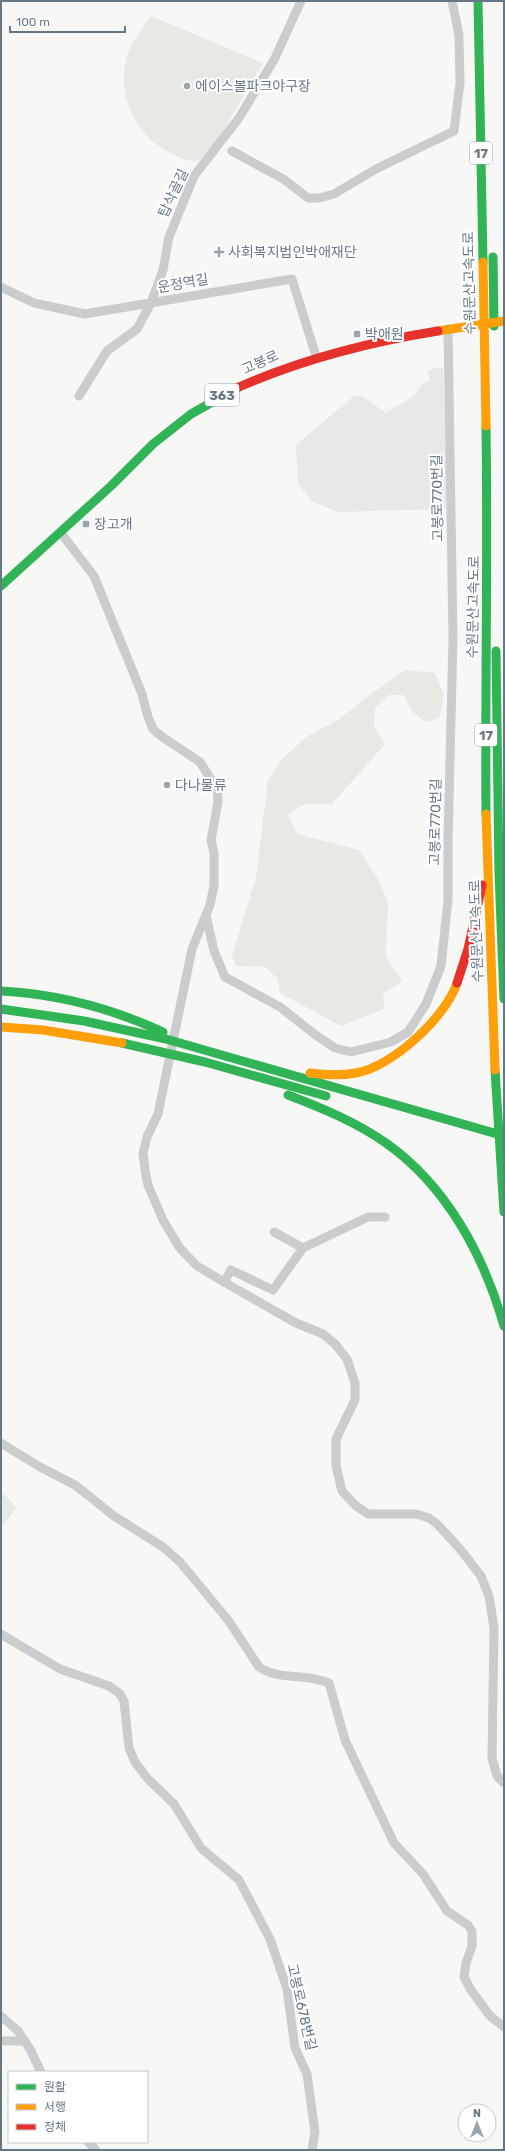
<svg xmlns="http://www.w3.org/2000/svg" width="505" height="2151" viewBox="0 0 505 2151" font-family="Rubik,'Noto Sans KR',sans-serif">
  <style>
    .built { fill: #e7e8e8 }
    .green { fill: #e6e9e4 }
    .lines { fill: none; stroke-linecap: round; stroke-linejoin: round }
    .street { stroke: #cbcccd; stroke-width: 9 }
    .fast { stroke: #30b455; stroke-width: 9 }
    .slow { stroke: #ff9f0a; stroke-width: 9 }
    .jam { stroke: #e5322d; stroke-width: 9 }
    .poi-dot { fill: #99a4ad; stroke: #fff; stroke-width: 1.5 }
    .labels { text-anchor: middle; stroke-width: 4; stroke-linejoin: round; paint-order: stroke }
    .shield { fill: #fff; stroke: #95a0aa; stroke-width: 1 }
    .shield-label { font-size: 13px; font-weight: bold; fill: #677885 }
    .poi-label { font-size: 14px; fill: #677885; stroke: #fff; text-anchor: start }
    .street-label { font-size: 14px; fill: #677885; stroke: #fff }
  </style>
  <rect width="100%" height="100%" fill="#f7f7f6"/>
  <g class="built">
    <polygon points="443,367 448,509 338,512 313,502 298,484 296,445 355,395 362,396 386,413 414,396 422,384 430,380 427,370"/>
    <polygon points="1,1492 17,1507 1,1528"/>
  </g>
  <g class="green">
    <path d="M 151,16 L 263,63 L 208,157 C 203,158 198,161 193,161 C 186,161 179,157 173,154 C 139,139 119,102 125,64 C 128,46 141,30 151,16 Z"/>
    <path d="M 405,670 L 435,673 L 444,695 L 439,718 L 428,722 C 414,716 409,708 404,695 L 389,695 L 375,708 L 374,726 L 385,744 L 332,804 L 305,804 L 288,814 L 297,834 L 359,850 L 379,881 L 388,902 L 386,956 L 402,981 L 383,994 L 384,1009 L 341,1026 L 280,993 L 278,979 L 265,967 L 236,966 L 232,956 L 256,877 L 268,780 L 283,758 L 308,736 L 338,720 L 367,697 Z"/>
  </g>
  <g class="lines">
    <g class="street">
      <polyline points="232,151 285,180 308,198 319,198 334,194 376,169 454,131 460,83 459,35 452,1"/>
      <polyline points="1,287 34,303 85,314 292,279 316,356"/>
      <polyline points="79,396 107,351 137,329 151,303 163,270 169,237 194,176 239,118 275,58 301,1"/>
      <polyline points="61,533 94,576 142,694 148,717 153,729 161,736 200,762 217,789 218,802 211,840 214,853 214,886 210,905 192,949 158,1114 147,1137 143,1153 145,1170 148,1185 163,1220 179,1247 197,1266 224,1282 296,1323 323,1334 335,1344 347,1359 355,1383 355,1400 336,1439 336,1466 342,1491 355,1505 368,1514 416,1514 429,1518 437,1524 460,1549 481,1576 489,1596 494,1628 492,1758 497,1776 504,1783"/>
      <polyline points="206,915 214,951 225,977 280,1007 317,1036 335,1048 351,1052 391,1042 408,1032 426,1004 441,966 448,900 448,842 453,638 448,329"/>
      <polyline points="274,1232 303,1248"/>
      <polyline points="224,1282 231,1270 273,1290 303,1248 368,1217 385,1217"/>
      <path d="M 1,1443 L 40,1467 L 75,1485 L 114,1516 L 163,1547 L 180,1562 L 228,1620 L 259,1667 C 280,1681 307,1673 329,1683 L 345,1740 L 394,1843 L 423,1874 L 447,1911 L 468,1925 L 472,1931 L 472,1946 L 466,1963 L 464,1977 L 471,1990 L 490,2016 L 504,2027"/>
      <polyline points="1,1634 60,1669 109,1686 120,1694 124,1701 129,1748 135,1762 148,1779 174,1804 201,1848 239,1880 270,1939 287,1989 295,2048 307,2074 315,2132 312,2150"/>
      <polyline points="1,2016 18,2031 30,2049 41,2072"/>
      <polyline points="1,2041 24,2041"/>
      <polyline points="88,2142 96,2150"/>
    </g>
    <g class="fast">
      <polyline points="478,1 483,262"/>
      <polyline points="493,257 494,326"/>
      <path d="M 486,426 C 488,556 485,685 486,814"/>
      <polyline points="1,586 111,486 153,444 191,414 239,387"/>
      <polyline points="496,651 499,872 504,999"/>
      <path d="M 1,991 C 58,994 111,1008 163,1032"/>
      <polyline points="1,1009 84,1021 166,1039 504,1136"/>
      <polyline points="122,1043 205,1062 326,1096"/>
      <polyline points="495,1070 504,1212"/>
      <path d="M 288,1095 C 322,1108 356,1122 386,1143 C 447,1186 484,1256 504,1326"/>
    </g>
    <g class="slow">
      <polyline points="483,262 486,426"/>
      <polyline points="438,331 504,321"/>
      <polyline points="486,814 495,1070"/>
      <polyline points="1,1027 43,1030 122,1043"/>
      <path d="M 310,1073 C 325,1075 341,1076 356,1073 C 392,1067 446,1017 457,983"/>
    </g>
    <g class="jam">
      <path d="M 239,387 C 303,359 369,342 438,331"/>
      <polyline points="457,983 468,949 482,885"/>
    </g>
  </g>
  <g class="poi-dot">
    <circle cx="187" cy="86" r="4"/>
    <path d="M217 246h4v4h4v4h-4v4h-4v-4h-4v-4h4z"/>
    <rect x="353" y="330" width="8" height="8" rx="2"/>
    <rect x="82" y="520" width="8" height="8" rx="2"/>
    <circle cx="167" cy="785" r="4"/>
  </g>
  <g class="labels">
    <g class="shield">
      <rect x="470" y="142" width="22" height="22" rx="3"/>
      <rect x="205" y="384" width="34" height="22" rx="3"/>
      <rect x="475" y="724" width="22" height="22" rx="3"/>
    </g>
    <g class="shield-label">
      <text x="481" y="158">17</text>
      <text x="222" y="400">363</text>
      <text x="486" y="740">17</text>
    </g>
    <g class="poi-label">
      <text x="195" y="91">에이스볼파크야구장</text>
      <text x="228" y="257">사회복지법인박애재단</text>
      <text x="365" y="339">박애원</text>
      <text x="94" y="529">장고개</text>
      <text x="175" y="790">다나물류</text>
    </g>
    <g class="street-label">
      <text transform="translate(173 193) rotate(-65)" y="5">탑삭골길</text>
      <text transform="translate(183 283) rotate(-10)" y="5">운정역길</text>
      <text transform="translate(469 283) rotate(-91)" y="5">수원문산고속도로</text>
      <text transform="translate(260 362) rotate(-24)" y="5">고봉로</text>
      <text transform="translate(437 498) rotate(-91)" y="5">고봉로770번길</text>
      <text transform="translate(473 607) rotate(-89)" y="5">수원문산고속도로</text>
      <text transform="translate(435 822) rotate(-89)" y="5">고봉로770번길</text>
      <text transform="translate(476 931) rotate(-92)" y="5">수원문산고속도로</text>
      <text transform="translate(302 2007) rotate(77)" y="5">고봉로678번길</text>
    </g>
  </g>
  <rect width="505" height="2151" fill="none" stroke="#677885" stroke-width="4"/>
  <rect x="8" y="2071" width="140" height="72" fill="#ffffff" stroke="#c2c9ce"/>
  <rect x="16" y="2084" width="20" height="6" fill="#30b455" stroke="#c2c9ce"/>
  <text x="44" y="2091" font-size="12" fill="#677885">원활</text>
  <rect x="16" y="2104" width="20" height="6" fill="#ff9f0a" stroke="#c2c9ce"/>
  <text x="44" y="2111" font-size="12" fill="#677885">서행</text>
  <rect x="16" y="2124" width="20" height="6" fill="#e5322d" stroke="#c2c9ce"/>
  <text x="44" y="2131" font-size="12" fill="#677885">정체</text>
  <g transform="translate(477 2123)"><circle r="19" fill="#ffffff" stroke="#c2c9ce"/>
  <path d="M0-3L7 15L0 10L-7 15Z" fill="#99a4ad"/>
  <text y="-6" font-size="11" font-weight="bold" text-anchor="middle" fill="#677885">N</text>
  </g>
  <path d="M10 26v6h115v-6" fill="none" stroke="#677885" stroke-width="2"/>
  <text x="16" y="26" font-size="12" fill="#677885" stroke="#ffffff" stroke-width="3" paint-order="stroke">100 m</text>
</svg>
